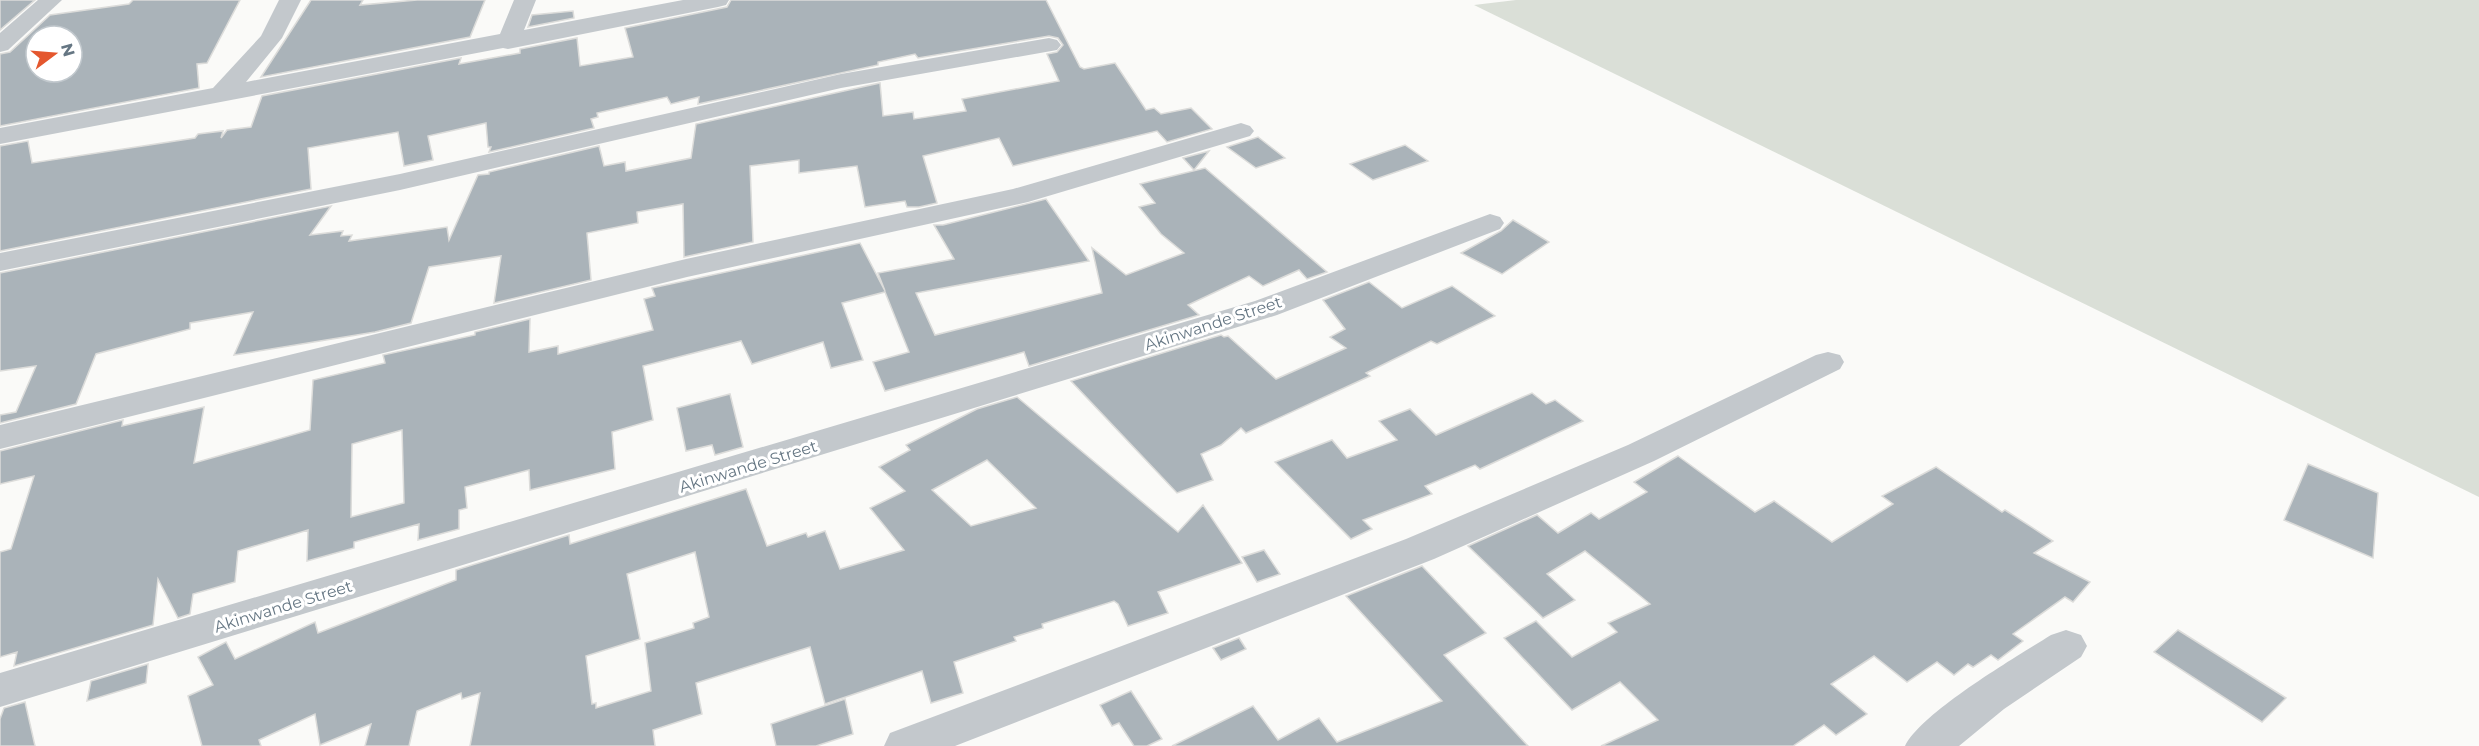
<svg xmlns="http://www.w3.org/2000/svg" width="2479" height="746" viewBox="0 0 2479 746" font-family="Montserrat,sans-serif">
  <style>
    .green { fill: #dadfd7 }
    .building { fill: #aab3b9; stroke: #dcdcda; stroke-width: 1.5; fill-rule: evenodd }
    .lines { fill: none; stroke-linecap: round; stroke-linejoin: round }
    .minor { fill: #c3c8cc; fill-rule: evenodd }
    .labels { text-anchor: middle; stroke-width: 6; stroke-linejoin: round; paint-order: stroke }
    .street-label { font-size: 16px; fill: #657683; stroke: #fff }
  </style>
  <rect width="100%" height="100%" fill="#fafaf8"/>
  <polygon class="green" points="1516,0 2479,0 2479,497 1474,5"/>
  <g class="building">
    <polygon points="0,0 35,0 0,30"/>
    <path d="M 133,0 L 240,0 L 207,63 L 197,64 L 199,88 L 0,126 L 0,54 L 10,52 L 50,15 L 129,4 ZM 36,36 L 72,36 L 72,72 L 36,72 Z"/>
    <polygon points="311,0 363,0 360,5 417,0 485,0 470,37 261,77"/>
    <polygon points="731,0 1046,0 1080,67 1084,69 1115,63 1146,110 1154,108 1161,114 1191,108 1212,129 1167,142 1157,131 1013,166 999,138 923,156 937,203 919,207 907,207 905,201 865,207 857,166 799,173 799,160 750,166 753,242 684,257 683,204 637,212 638,223 587,233 591,280 494,303 501,256 429,267 411,323 375,332 234,355 253,312 190,323 190,329 96,354 76,404 0,423 0,415 16,412 36,366 0,371 0,273 331,206 310,235 343,231 341,236 352,235 349,241 447,227 449,240 478,175 489,174 489,172 599,146 604,166 625,162 626,171 691,158 696,124 880,83 883,116 913,112 914,119 966,111 962,99 1059,81 1047,54 1057,52 1063,45 1058,38 1049,36 918,58 915,54 878,62 878,65 698,104 699,97 671,104 667,97 597,113 598,117 591,119 594,128 489,152 491,147 488,147 486,123 428,136 433,160 404,166 398,132 308,148 311,189 0,251 0,146 28,141 32,163 195,138 198,134 223,131 221,138 227,130 251,127 262,96 461,58 459,64 520,53 520,49 577,38 580,66 633,57 625,28 727,7"/>
    <polygon points="573,11 574,18 528,27 532,15"/>
    <polygon points="1258,137 1285,158 1256,168 1227,147"/>
    <polygon points="1405,145 1428,161 1373,180 1350,164"/>
    <polygon points="1209,151 1194,170 1183,158"/>
    <path d="M 1205,168 L 1327,272 L 1307,279 L 1299,270 L 1263,286 L 1249,276 L 1188,305 L 1199,315 L 1029,366 L 1024,352 L 885,391 L 873,362 L 909,352 L 885,292 L 842,303 L 863,360 L 831,368 L 823,342 L 752,364 L 741,341 L 643,366 L 653,420 L 612,432 L 615,469 L 530,490 L 529,470 L 465,487 L 467,508 L 459,510 L 459,529 L 418,540 L 419,524 L 354,542 L 354,548 L 307,561 L 308,530 L 238,551 L 235,582 L 193,594 L 190,614 L 178,618 L 158,579 L 153,625 L 14,666 L 17,652 L 0,657 L 0,552 L 11,549 L 34,476 L 0,484 L 0,451 L 123,420 L 122,426 L 204,407 L 194,463 L 310,430 L 313,380 L 385,363 L 383,355 L 475,335 L 475,332 L 530,319 L 529,352 L 558,346 L 558,354 L 653,330 L 644,299 L 655,296 L 652,288 L 860,243 L 885,291 L 878,273 L 954,259 L 934,225 L 943,225 L 1046,199 L 1089,261 L 916,293 L 935,335 L 1102,293 L 1092,248 L 1126,275 L 1184,253 L 1161,234 L 1139,207 L 1155,203 L 1140,184 ZM 402,430 L 404,503 L 351,517 L 352,444 Z"/>
    <polygon points="1513,220 1549,242 1502,274 1461,253 1501,231"/>
    <polygon points="1369,282 1402,308 1452,286 1495,316 1437,344 1431,341 1366,373 1370,376 1246,433 1241,428 1221,445 1201,454 1213,480 1177,493 1071,381 1221,335 1224,337 1228,336 1276,379 1346,348 1330,337 1345,329 1323,300"/>
    <polygon points="1532,393 1546,404 1555,400 1583,421 1480,469 1475,465 1425,486 1432,494 1363,520 1372,529 1351,539 1275,462 1332,440 1347,458 1397,440 1379,421 1410,409 1436,435"/>
    <polygon points="730,394 743,447 715,455 712,445 686,451 677,408"/>
    <path d="M 1017,397 L 1178,532 L 1203,505 L 1242,563 L 1158,592 L 1168,613 L 1128,626 L 1118,604 L 1114,601 L 1042,624 L 1043,628 L 1014,637 L 1016,641 L 954,662 L 963,693 L 931,703 L 922,671 L 825,704 L 810,647 L 696,683 L 702,714 L 653,730 L 655,746 L 470,746 L 480,693 L 462,699 L 461,693 L 417,711 L 409,746 L 365,746 L 371,724 L 320,745 L 315,714 L 259,740 L 261,746 L 202,746 L 188,696 L 213,685 L 198,657 L 226,642 L 235,659 L 315,622 L 318,633 L 456,580 L 456,570 L 569,535 L 570,544 L 746,489 L 767,546 L 806,533 L 808,537 L 825,531 L 840,569 L 904,550 L 870,508 L 905,491 L 879,467 L 910,450 L 906,445 L 977,409 ZM 987,460 L 1036,508 L 971,526 L 932,490 ZM 695,552 L 709,617 L 693,623 L 694,628 L 645,643 L 651,691 L 596,708 L 596,703 L 592,704 L 586,656 L 640,639 L 627,574 Z"/>
    <polygon points="1678,456 1755,512 1774,501 1832,542 1893,504 1882,496 1936,467 2002,512 2005,510 2053,541 2034,553 2090,582 2073,602 2065,597 2013,634 2023,641 1998,660 1991,655 1973,667 1968,664 1954,675 1937,662 1907,682 1874,656 1831,684 1867,714 1836,735 1824,725 1793,746 1601,746 1658,720 1620,682 1572,710 1504,638 1536,621 1572,657 1617,632 1608,623 1650,604 1585,551 1547,574 1575,600 1543,618 1468,546 1537,515 1558,533 1591,513 1599,519 1647,492 1634,482"/>
    <polygon points="2308,464 2378,493 2373,558 2284,520"/>
    <polygon points="1264,550 1280,574 1257,582 1242,557"/>
    <polygon points="1422,566 1486,633 1444,655 1528,746 1172,746 1253,706 1278,740 1319,718 1337,742 1442,701 1346,596"/>
    <polygon points="2178,630 2286,698 2262,722 2154,652"/>
    <polygon points="1239,638 1246,649 1221,660 1213,648"/>
    <polygon points="148,664 146,683 87,701 91,681"/>
    <polygon points="1131,691 1162,739 1147,746 1134,746 1119,723 1112,726 1100,705"/>
    <polygon points="845,699 853,734 816,746 776,746 771,724"/>
    <polygon points="25,702 35,746 0,746 0,719 4,708"/>
  </g>
  <g class="lines">
    <g class="minor">
      <polygon points="38,0 62,0 8,50 0,52 0,33"/>
      <polygon points="279,0 301,0 282,38 246,82 500,34 514,0 536,0 524,30 683,0 729,0 726,5 718,7 508,49 503,48 0,144 0,128 213,88 261,36"/>
      <polygon points="1049,38 1057,40 1061,45 1057,50 841,88 400,190 0,271 0,253 400,174 841,74"/>
      <polygon points="1241,123 1250,126 1254,131 1250,136 1028,202 687,277 0,449 0,425 686,259 1013,189"/>
      <polygon points="1490,214 1500,217 1504,223 1500,229 1277,315 0,707 0,673 1255,301"/>
      <polygon points="1828,352 1840,355 1844,362 1840,369 1654,461 1434,559 955,746 884,746 890,733 1406,539 1628,445 1816,355"/>
      <path d="M 2066,630 L 2081,635 L 2087,646 L 2081,657 L 2004,709 L 1959,746 L 1905,746 C 1922,712 2016,657 2051,635 Z"/>
    </g>
  </g>
  <g class="labels">
    <g class="street-label">
      <text transform="translate(1213 323) rotate(-18)" y="6">Akinwande Street</text>
      <text transform="translate(748 466) rotate(-17)" y="6">Akinwande Street</text>
      <text transform="translate(283 606) rotate(-17)" y="6">Akinwande Street</text>
    </g>
  </g>
  <g transform="translate(54 54) rotate(74)"><circle r="28" fill="#ffffff" stroke="#c1c8cd" stroke-width="1.5"/>
  <path d="M0-4.5L10 22L0 15L-10 22Z" fill="#e4572e"/>
  <text y="-9" font-size="16" font-weight="bold" text-anchor="middle" fill="#657683">N</text>
  </g>
</svg>
